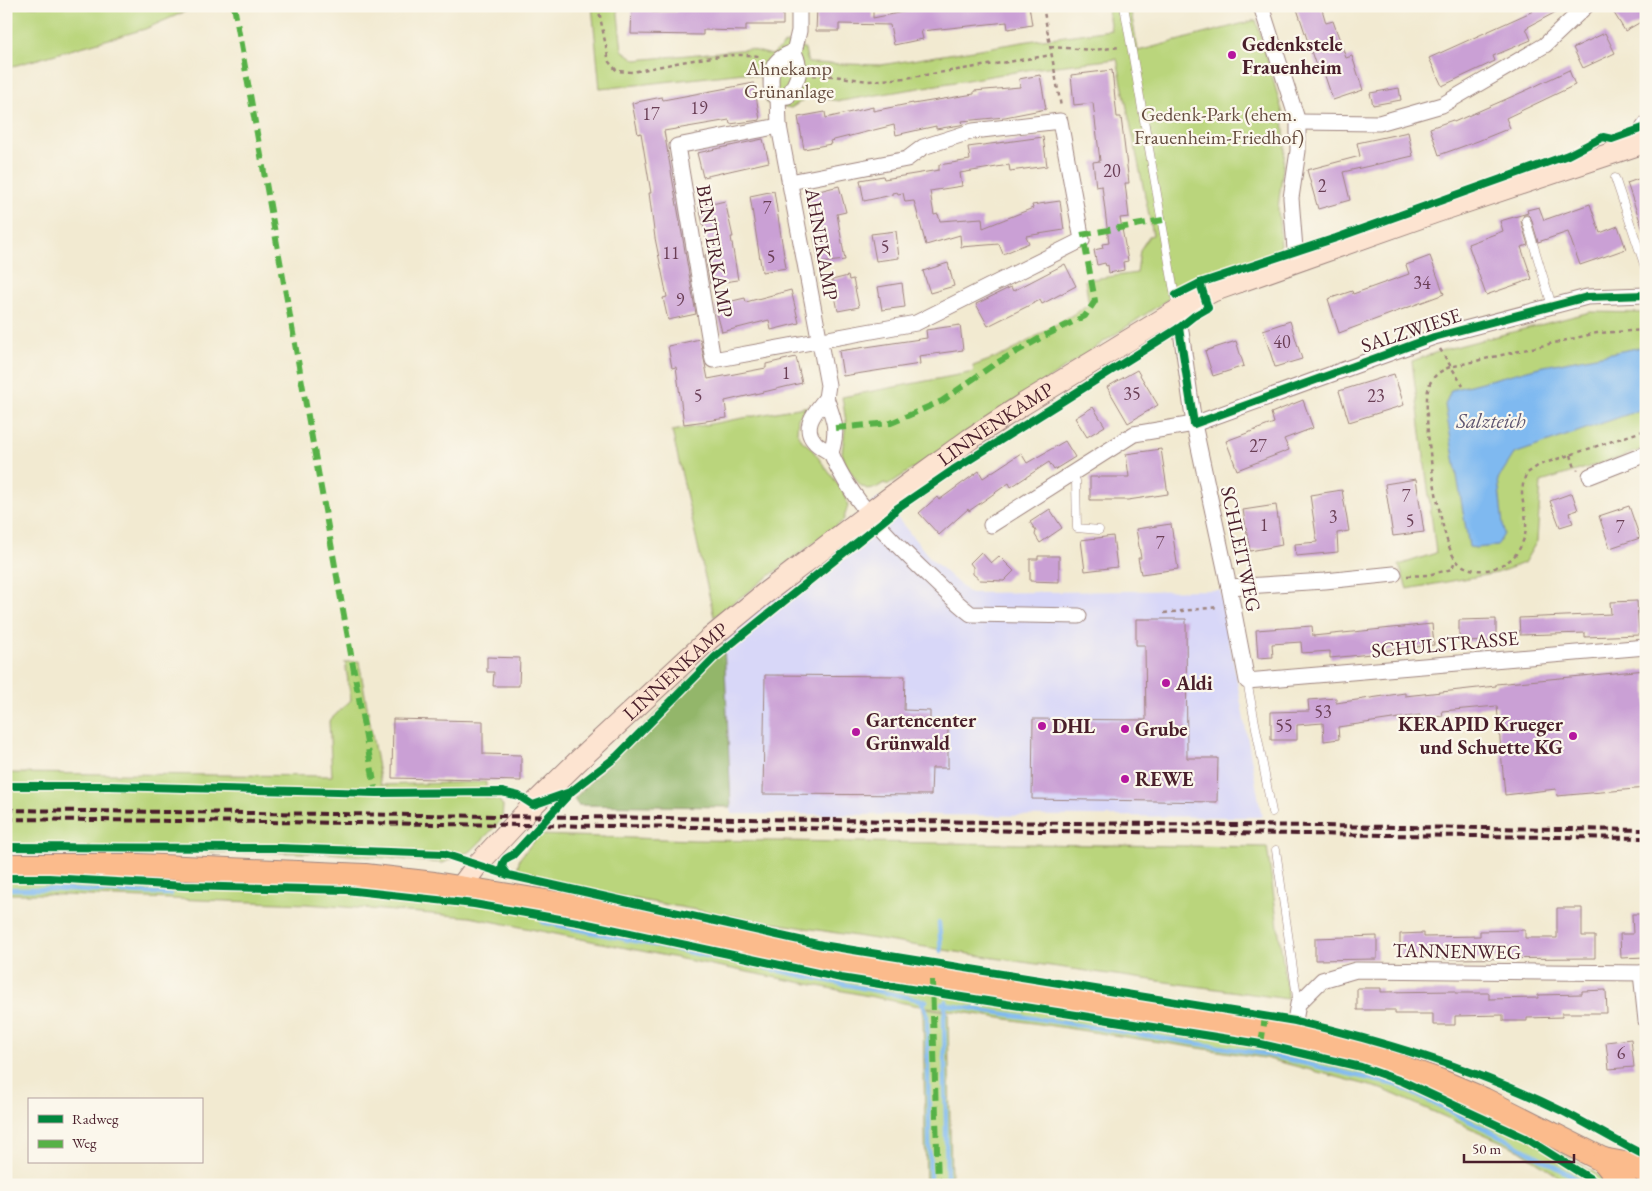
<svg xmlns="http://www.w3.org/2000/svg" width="1652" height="1191" viewBox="0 0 1652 1191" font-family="'EB Garamond',serif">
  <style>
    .built { fill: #d8d7f8 }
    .green { fill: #bad57b; stroke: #827a53 }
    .forest { fill: #93b66b; stroke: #6e6a4b }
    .water { fill: #7fb9f0; stroke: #646c8e }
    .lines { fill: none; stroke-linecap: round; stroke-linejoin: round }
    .stream { stroke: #7fb9f0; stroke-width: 4.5 }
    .building { fill: #caa0d5 }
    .service-casing { stroke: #9e847e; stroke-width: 9 }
    .minor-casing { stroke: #9e847e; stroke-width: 17 }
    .secondary-casing { stroke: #9e847e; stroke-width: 23 }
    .primary-casing { stroke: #9e847e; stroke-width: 26 }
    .trunk-casing { stroke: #9e847e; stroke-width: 27 }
    .path { stroke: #9e847e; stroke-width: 2.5; stroke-dasharray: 4 4; stroke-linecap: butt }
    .service { stroke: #fff; stroke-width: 8 }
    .minor { stroke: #fff; stroke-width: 15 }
    .secondary { stroke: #fde4d1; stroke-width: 21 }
    .primary { stroke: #fbbb8c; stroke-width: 24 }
    .trunk { stroke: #fbbb8c; stroke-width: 25 }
    .rail { stroke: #4a1f2b; stroke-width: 4; stroke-dasharray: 8 4; stroke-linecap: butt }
    .quiet { stroke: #57b146; stroke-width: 6; stroke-dasharray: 12 6; stroke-linecap: butt }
    .cycleway-casing { stroke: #fbf7ec; stroke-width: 11 }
    .cycleway { stroke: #00873e; stroke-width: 8 }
    .poi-dot { fill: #b5179e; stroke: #fbf7ec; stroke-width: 2 }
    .labels { text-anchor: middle; stroke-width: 4.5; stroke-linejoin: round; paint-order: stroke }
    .number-label { font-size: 18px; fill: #6a3f56 }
    .poi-label { font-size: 20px; font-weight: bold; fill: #4a1f2b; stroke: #fbf7ec; text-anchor: start }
    .park-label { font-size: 20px; fill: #664c3f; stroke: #fbf7ec }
    .street-label { font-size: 20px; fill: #4a1f2b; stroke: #fbf7ec }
    .water-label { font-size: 21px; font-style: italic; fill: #5d5570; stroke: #fbf7ec }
  </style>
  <rect width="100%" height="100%" fill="#fbf7ec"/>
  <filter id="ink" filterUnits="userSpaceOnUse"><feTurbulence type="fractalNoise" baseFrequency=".02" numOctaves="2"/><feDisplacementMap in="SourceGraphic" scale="10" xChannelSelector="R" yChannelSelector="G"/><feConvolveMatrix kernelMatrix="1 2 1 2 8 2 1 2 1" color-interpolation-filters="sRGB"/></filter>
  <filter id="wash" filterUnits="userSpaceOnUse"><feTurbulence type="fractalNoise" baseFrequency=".0096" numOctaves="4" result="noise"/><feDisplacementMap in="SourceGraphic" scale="20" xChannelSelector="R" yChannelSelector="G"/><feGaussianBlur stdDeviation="1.12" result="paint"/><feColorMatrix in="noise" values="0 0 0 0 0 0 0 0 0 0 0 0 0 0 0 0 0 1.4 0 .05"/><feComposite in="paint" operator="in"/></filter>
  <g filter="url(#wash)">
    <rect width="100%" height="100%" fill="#f2ead1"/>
    <polygon class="built" points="880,497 931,559 969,593 1220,590 1262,817 731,814 724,643 711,621 747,597"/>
    <g class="green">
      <polygon points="6,6 198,6 145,29 6,68"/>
      <polygon points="592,6 617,6 622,50 636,60 749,49 772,55 786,43 805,49 808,63 881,65 1035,40 1111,30 1107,6 1130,6 1138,51 1256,20 1283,114 1285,150 1278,208 1281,246 1272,255 1260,262 1185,288 888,485 884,483 876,488 867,489 860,485 846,465 842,453 846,422 842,397 974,372 973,366 1006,354 1089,305 1085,280 1137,273 1140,250 1149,236 1153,235 1117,59 1039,68 841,101 808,97 791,108 767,103 764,78 744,73 600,89"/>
      <polygon points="1590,312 1646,313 1646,448 1618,458 1541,482 1537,541 1524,563 1497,573 1407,589 1399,565 1436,553 1412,361 1443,350"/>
      <polygon points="809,406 798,418 797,432 800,439 811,448 843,491 848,506 843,521 714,617 672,431"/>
      <polygon points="359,661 381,785 486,782 486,798 499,800 503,806 502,820 471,851 443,863 326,853 6,850 6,773 332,776 329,721 351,700 345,662"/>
      <polygon points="539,835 694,840 1267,847 1288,999 1001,959 736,917 579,889 517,870 520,858"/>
      <polygon points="6,874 51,874 185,881 348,886 469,898 1313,1048 1463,1101 1548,1144 1614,1185 1571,1185 1520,1150 1382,1089 1265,1058 914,1005 470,917 307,904 38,894 6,894"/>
      <polygon points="923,1007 948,1012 951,1185 926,1185"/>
    </g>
    <polygon class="forest" points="724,643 731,807 578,805 574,799"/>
    <polygon class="water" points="1642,347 1646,348 1646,408 1514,454 1498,479 1504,534 1497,546 1476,548 1469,547 1445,405 1451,390 1539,367"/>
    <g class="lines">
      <g class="stream">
        <polyline points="6,889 42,889 171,894"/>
        <polyline points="542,922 926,1001"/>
        <polyline points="939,923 941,951"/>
        <polyline points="921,1000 927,1013 930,1185"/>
        <polyline points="946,1001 944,1018 947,1185"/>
        <polyline points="942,1004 1265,1054 1396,1085 1510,1141 1588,1185"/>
      </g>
    </g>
    <g id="blocks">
      <g class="building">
        <polygon points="632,6 652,6 652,12 676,12 676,6 783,6 783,25 746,25 746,31 703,30 703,35 631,34"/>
        <polygon points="817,6 873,6 873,18 933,6 1029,6 1032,25 1008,29 1007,22 921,31 923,39 894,45 890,25 839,24 839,31 816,31"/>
        <polygon points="1296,6 1321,6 1326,23 1333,21 1346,58 1352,56 1363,90 1333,100 1322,67 1317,69"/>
        <polygon points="1530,6 1567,6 1526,28 1531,40 1493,56 1495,61 1442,86 1429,58 1533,11"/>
        <polygon points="1626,6 1641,6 1646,14 1646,19 1625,31 1614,13"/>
        <polygon points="1605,33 1615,53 1583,68 1573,48"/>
        <polygon points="1112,70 1117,117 1121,117 1129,183 1125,183 1129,217 1120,218 1128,261 1123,262 1124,270 1109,273 1108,265 1106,266 1105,263 1097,265 1094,250 1103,248 1102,244 1109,243 1102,186 1096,187 1093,162 1100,161 1093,103 1074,105 1071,75"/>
        <polygon points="1569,70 1575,85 1506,118 1510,128 1478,141 1439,155 1430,128 1453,120 1454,122 1527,90"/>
        <polygon points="1040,75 1046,109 1005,117 962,121 963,124 960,125 936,129 936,126 896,135 894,125 830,141 831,144 804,149 798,117 825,112 826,118 873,107 873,111 913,103 913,104 974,94 974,91 1020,87 1019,79"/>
        <polygon points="754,83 760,120 730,124 729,120 664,131 696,314 668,320 663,298 667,297 655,238 649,193 651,193 641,133 638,134 632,103 662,97 663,100"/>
        <polygon points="1399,88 1401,100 1373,105 1370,93"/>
        <polygon points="1408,132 1413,156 1343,172 1350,200 1318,209 1307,170 1360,156 1357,143"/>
        <polygon points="1043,137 1047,166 1010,171 1009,165 960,173 962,186 930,191 934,215 938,214 940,221 982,218 983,228 1033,208 1032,205 1060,201 1064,230 1026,236 1029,243 1003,254 999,244 961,247 960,235 926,245 914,201 905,202 903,193 898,194 897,192 892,193 892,195 864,201 860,180 883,176 884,179 939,170 939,165 970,160 968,147"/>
        <polygon points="763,139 769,162 703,177 697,153"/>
        <polygon points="1641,178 1646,191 1646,233 1644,233 1627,183"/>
        <polygon points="839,186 846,212 837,214 845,260 819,263 814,237 818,236 807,194"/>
        <polygon points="774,191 786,268 762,272 750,196"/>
        <polygon points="725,201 733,237 731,237 738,280 710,284 705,255 710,254 699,207"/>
        <polygon points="1590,204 1600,233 1618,226 1626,249 1580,265 1568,232 1538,242 1531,218 1528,215 1524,215 1521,221 1528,245 1521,247 1532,279 1486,295 1468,244 1503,231 1500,221 1528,213 1527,210 1539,207 1544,220"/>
        <polygon points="896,231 899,258 876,261 871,234"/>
        <polygon points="1430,256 1444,294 1339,333 1328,299 1352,291 1353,294 1409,274 1406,265"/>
        <polygon points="948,263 954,286 930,293 923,271"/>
        <polygon points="1065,264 1076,286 1042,304 1040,300 988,326 976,304 1011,287 1013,291"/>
        <polygon points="848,276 849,280 853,279 859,307 838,311 832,280"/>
        <polygon points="902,283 905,307 882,310 878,287"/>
        <polygon points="791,290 799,323 771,330 769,320 722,332 715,305 745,298 746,302"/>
        <polygon points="1290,321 1302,359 1275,367 1263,330"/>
        <polygon points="960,325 963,350 919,356 920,364 843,376 839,351 927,338 926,330"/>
        <polygon points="700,339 708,379 766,368 766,364 796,357 802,383 725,401 727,418 684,424 676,367 672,368 668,346"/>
        <polygon points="1236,341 1244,366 1213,376 1205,351"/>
        <polygon points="1137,370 1158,405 1128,423 1107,387"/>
        <polygon points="1394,374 1404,405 1349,422 1339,391"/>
        <polygon points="1303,400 1313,428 1284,439 1289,450 1237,470 1226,441 1274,423 1271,413"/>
        <polygon points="1093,407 1105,426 1087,437 1075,418"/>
        <polygon points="1065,441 1075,457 1054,470 1049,462 1011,487 1009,483 969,511 968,509 939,535 919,513 937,497 939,500 979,471 983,478 1021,453 1027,463"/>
        <polygon points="1161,449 1168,494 1128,500 1090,500 1090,477 1129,477 1126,454"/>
        <polygon points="1416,479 1424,532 1393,536 1385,484"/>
        <polygon points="1342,490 1349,531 1337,533 1338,552 1296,556 1295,544 1317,542 1310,495"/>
        <polygon points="1572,493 1578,510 1569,513 1573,523 1560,527 1550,501"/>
        <polygon points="1276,505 1282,545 1250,551 1243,510"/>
        <polygon points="1629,506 1640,538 1610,548 1599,516"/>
        <polygon points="1050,509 1062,528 1040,543 1035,535 1036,531 1030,522"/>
        <polygon points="1171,524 1178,569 1141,574 1138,558 1141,558 1136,529"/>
        <polygon points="1113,536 1117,567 1085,571 1081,540"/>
        <polygon points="981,552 991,563 999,556 1014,571 1004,581 980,580 973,574 973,567 970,563"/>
        <polygon points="1038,556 1059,556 1059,582 1030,581 1030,559 1038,559"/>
        <polygon points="1637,601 1639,635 1585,637 1585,633 1520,635 1519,618 1611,614 1610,602"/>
        <polygon points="1136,619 1186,619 1187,758 1218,758 1217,802 1032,799 1033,719 1146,720 1145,645 1136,645"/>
        <polygon points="1496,619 1496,641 1459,642 1459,620"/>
        <polygon points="1432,624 1434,645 1371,652 1371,654 1330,658 1330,651 1302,653 1301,642 1272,644 1273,657 1258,658 1256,630 1312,626 1313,636"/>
        <polygon points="487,657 520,658 519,686 493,686 494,672 487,672"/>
        <polygon points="1646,670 1646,788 1557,796 1556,789 1505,795 1497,706 1442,711 1443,716 1420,719 1420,715 1338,727 1339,739 1324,741 1323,723 1297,725 1297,740 1271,740 1271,712 1309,711 1308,700 1336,698 1336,703 1405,693 1405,696 1496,686 1496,684"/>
        <polygon points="765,675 905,676 904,710 930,711 930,726 948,726 948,768 932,768 931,795 763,794"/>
        <polygon points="393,719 483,721 483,754 521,755 521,781 392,778"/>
        <polygon points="1557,908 1582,908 1582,936 1595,936 1595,958 1439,959 1439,956 1400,956 1400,934 1424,933 1424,937 1480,936 1480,931 1525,930 1525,938 1557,938"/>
        <polygon points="1632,914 1646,914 1646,957 1621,958 1620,934 1633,934"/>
        <polygon points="1377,936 1377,959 1315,960 1315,938"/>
        <polygon points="1357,988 1381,988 1381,992 1455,991 1455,993 1489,993 1489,999 1538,998 1538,995 1582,994 1582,991 1606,990 1607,1013 1562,1013 1562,1017 1527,1018 1527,1021 1503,1021 1503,1015 1455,1016 1455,1025 1433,1025 1433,1014 1395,1014 1395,1010 1357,1010"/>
        <polygon points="1631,1039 1634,1067 1609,1069 1606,1042"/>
      </g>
    </g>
  </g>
  <g filter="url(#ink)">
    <use href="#blocks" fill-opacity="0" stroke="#9e847e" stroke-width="1"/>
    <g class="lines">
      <defs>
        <g id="service">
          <polyline points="1124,6 1177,308"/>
          <polyline points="1615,178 1646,270"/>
          <polyline points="1526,220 1552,306"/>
          <polyline points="1072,474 1076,481 1077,528 1099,530"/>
          <polyline points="1247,681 1272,812"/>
          <polyline points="1276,850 1298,1004"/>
        </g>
        <g id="minor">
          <polyline points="1261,6 1298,122 1298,151 1291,198 1296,262"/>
          <path d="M 794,52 C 803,71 798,79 788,96 L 778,97 L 772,94 C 769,72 771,59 794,52 Z"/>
          <polyline points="794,52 799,31 799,6"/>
          <polyline points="778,97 779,126 828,385 826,398"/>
          <polyline points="1298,122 1379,123 1442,105 1545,45 1586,6"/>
          <polyline points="779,126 677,146 713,360 916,323 1082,240 1060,121 973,131 923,147 907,159 790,182"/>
          <polyline points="1641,143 1643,128 1646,124"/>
          <polyline points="1178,310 1194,424 1229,587 1247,681 1646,647"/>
          <path d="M 826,398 C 835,422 838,429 831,453 C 826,450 817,446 814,441 C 801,426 817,410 826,398 Z"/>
          <path d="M 831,453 C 850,500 892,541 928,575 C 942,588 955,602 971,614 L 1079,616"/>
          <polyline points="1590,476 1646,454"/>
          <polyline points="991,525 1134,434 1194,424 1434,337 1587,297 1646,295"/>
          <polyline points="1229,587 1325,581 1394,574"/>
          <polyline points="1641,973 1646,1021"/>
          <polyline points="1295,1021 1298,1004 1322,980 1356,970 1646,973"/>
          <polyline points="1645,1155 1646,1150"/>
        </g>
        <g id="secondary">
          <path id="s1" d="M 460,888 L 478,864 L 533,805 L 578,761 L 708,640 L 764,594 L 888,499 L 970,439 L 1022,405 L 1178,310 L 1213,291 L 1436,212 L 1646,142"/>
        </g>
        <polyline id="primary" points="6,866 139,866 365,876 434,884 558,904 797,957 932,980 1304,1038 1394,1065 1439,1081 1484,1100 1605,1161"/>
        <g id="trunk">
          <polyline points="1605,1161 1638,1167 1646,1171"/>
          <polyline points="1605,1161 1624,1185"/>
        </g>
      </defs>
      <use href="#service" class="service-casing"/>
      <use href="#minor" class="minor-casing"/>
      <use href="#secondary" class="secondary-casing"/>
      <use href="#primary" class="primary-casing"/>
      <use href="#trunk" class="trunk-casing"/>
      <g class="path">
        <path d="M 598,6 L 609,62 L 617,71 L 632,72 C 664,66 732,49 762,57"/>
        <polyline points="1043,6 1061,107"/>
        <polyline points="1050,47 1094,50 1121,47"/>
        <polyline points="813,75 834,76 868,81 906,78 1052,55"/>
        <path d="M 1646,330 L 1597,333 L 1450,367 C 1439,371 1430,378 1428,390 C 1422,418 1439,536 1455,559 C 1463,570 1482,573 1494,568 C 1508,563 1517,557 1523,541 C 1530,524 1523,511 1522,493 C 1522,487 1524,480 1526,474 L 1539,465 L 1646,430"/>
        <polyline points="1440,349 1463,386"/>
        <polyline points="1571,455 1575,468 1578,470"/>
        <polyline points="1407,576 1428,575 1452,569 1455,560"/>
        <polyline points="1164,613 1218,607"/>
      </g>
      <use href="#service" class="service"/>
      <use href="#minor" class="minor"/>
      <use href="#secondary" class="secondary"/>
      <use href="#primary" class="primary"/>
      <use href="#trunk" class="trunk"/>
      <g class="rail">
        <polyline points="6,810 1646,830"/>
        <polyline points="6,819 1646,838"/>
      </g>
      <g class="quiet">
        <polyline points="234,6 376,793"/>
        <polyline points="1081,235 1163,220"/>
        <polyline points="835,428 891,423 942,401 993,365 1044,336 1085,316 1095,301 1085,246 1082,240"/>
        <polyline points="932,980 938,1185"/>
        <polyline points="1261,1044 1265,1017"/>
      </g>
      <defs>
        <g id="cycleway">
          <polyline points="1176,295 1200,283 1336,238 1568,155 1603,137 1612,139 1643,128"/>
          <polyline points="1179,328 1194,424 1434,337 1587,297 1646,295"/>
          <polyline points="6,786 109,786 376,793 502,792 519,796 533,805 570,792"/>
          <path d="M 6,847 L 279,848 L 444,854 L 508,875 L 822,945 L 1295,1021 C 1386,1042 1477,1069 1562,1111 C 1590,1125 1617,1142 1646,1156"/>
          <path d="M 508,875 L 502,867 C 503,860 506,858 513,855 L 572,791 L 616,757 L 715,657 L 892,514 L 896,509 L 953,470 L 1179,328 L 1194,316 L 1208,308 L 1200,283"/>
          <polyline points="6,878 49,878 184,886 346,890 474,904 583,923 841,978 1261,1044 1361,1067 1404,1082 1525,1138 1600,1185"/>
        </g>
      </defs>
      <use href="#cycleway" class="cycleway-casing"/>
      <use href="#cycleway" class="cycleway"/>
    </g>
  </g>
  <g class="poi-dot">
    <circle cx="1232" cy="55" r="5"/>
    <circle cx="1166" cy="683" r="5"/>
    <circle cx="1042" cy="726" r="5"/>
    <circle cx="1125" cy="729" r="5"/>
    <circle cx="856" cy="732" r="5"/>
    <circle cx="1573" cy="736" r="5"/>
    <circle cx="1125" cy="779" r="5"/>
  </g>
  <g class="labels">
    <g class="number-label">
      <text x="699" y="114">19</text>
      <text x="651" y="120">17</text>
      <text x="1112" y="177">20</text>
      <text x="1322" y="192">2</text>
      <text x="767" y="214">7</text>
      <text x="885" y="253">5</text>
      <text x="671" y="259">11</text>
      <text x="771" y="263">5</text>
      <text x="1422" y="289">34</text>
      <text x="680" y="306">9</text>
      <text x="1282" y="348">40</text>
      <text x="786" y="379">1</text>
      <text x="1132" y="400">35</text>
      <text x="698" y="402">5</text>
      <text x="1376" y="402">23</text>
      <text x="1258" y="452">27</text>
      <text x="1406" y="502">7</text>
      <text x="1333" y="523">3</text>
      <text x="1410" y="527">5</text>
      <text x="1264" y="531">1</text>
      <text x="1620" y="533">7</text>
      <text x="1160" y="549">7</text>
      <text x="1323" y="718">53</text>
      <text x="1284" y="732">55</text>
      <text x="1621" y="1059">6</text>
    </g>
    <g class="poi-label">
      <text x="1242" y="51">Gedenkstele<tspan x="1242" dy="23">Frauenheim</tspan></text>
      <text x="1176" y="690">Aldi</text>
      <text x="866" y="727">Gartencenter<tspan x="866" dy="23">Grünwald</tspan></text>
      <text x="1563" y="731" text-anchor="end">KERAPID Krueger<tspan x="1563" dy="23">und Schuette KG</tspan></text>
      <text x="1052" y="733">DHL</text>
      <text x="1135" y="736">Grube</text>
      <text x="1135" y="786">REWE</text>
    </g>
    <g class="park-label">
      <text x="789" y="75">Ahnekamp<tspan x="789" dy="23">Grünanlage</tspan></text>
      <text x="1219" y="121">Gedenk-Park (ehem.<tspan x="1219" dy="23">Frauenheim-Friedhof)</tspan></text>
    </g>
    <g class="street-label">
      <text transform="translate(822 244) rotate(80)" y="7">AHNEKAMP</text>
      <text transform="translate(715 251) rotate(80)" y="7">BENTERKAMP</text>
      <text transform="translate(1411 330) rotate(-18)" y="7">SALZWIESE</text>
      <text dy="7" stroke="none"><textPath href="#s1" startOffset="711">LINNENKAMP</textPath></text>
      <text transform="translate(1241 549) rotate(78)" y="7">SCHLEITWEG</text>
      <text transform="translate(1445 644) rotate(-5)" y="7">SCHULSTRASSE</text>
      <text dy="7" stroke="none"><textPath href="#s1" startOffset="306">LINNENKAMP</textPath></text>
      <text transform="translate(1457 951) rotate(1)" y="7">TANNENWEG</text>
    </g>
    <g class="water-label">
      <text x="1491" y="428">Salzteich</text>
    </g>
  </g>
  <rect width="1652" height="1191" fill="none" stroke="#fbf7ec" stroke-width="25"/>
  <rect x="28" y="1098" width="175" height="65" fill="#fbf7ec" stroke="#b4a19f"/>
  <rect x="38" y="1115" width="25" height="8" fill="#00873e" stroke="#b4a19f"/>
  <text x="72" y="1124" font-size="15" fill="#4a1f2b">Radweg</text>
  <rect x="38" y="1140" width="25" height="8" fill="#57b146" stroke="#b4a19f"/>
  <text x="72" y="1148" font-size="15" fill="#4a1f2b">Weg</text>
  <path d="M1464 1154v8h110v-8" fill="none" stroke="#4a1f2b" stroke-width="2.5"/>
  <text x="1472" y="1154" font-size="15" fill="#4a1f2b" stroke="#fbf7ec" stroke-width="4" paint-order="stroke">50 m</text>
</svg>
